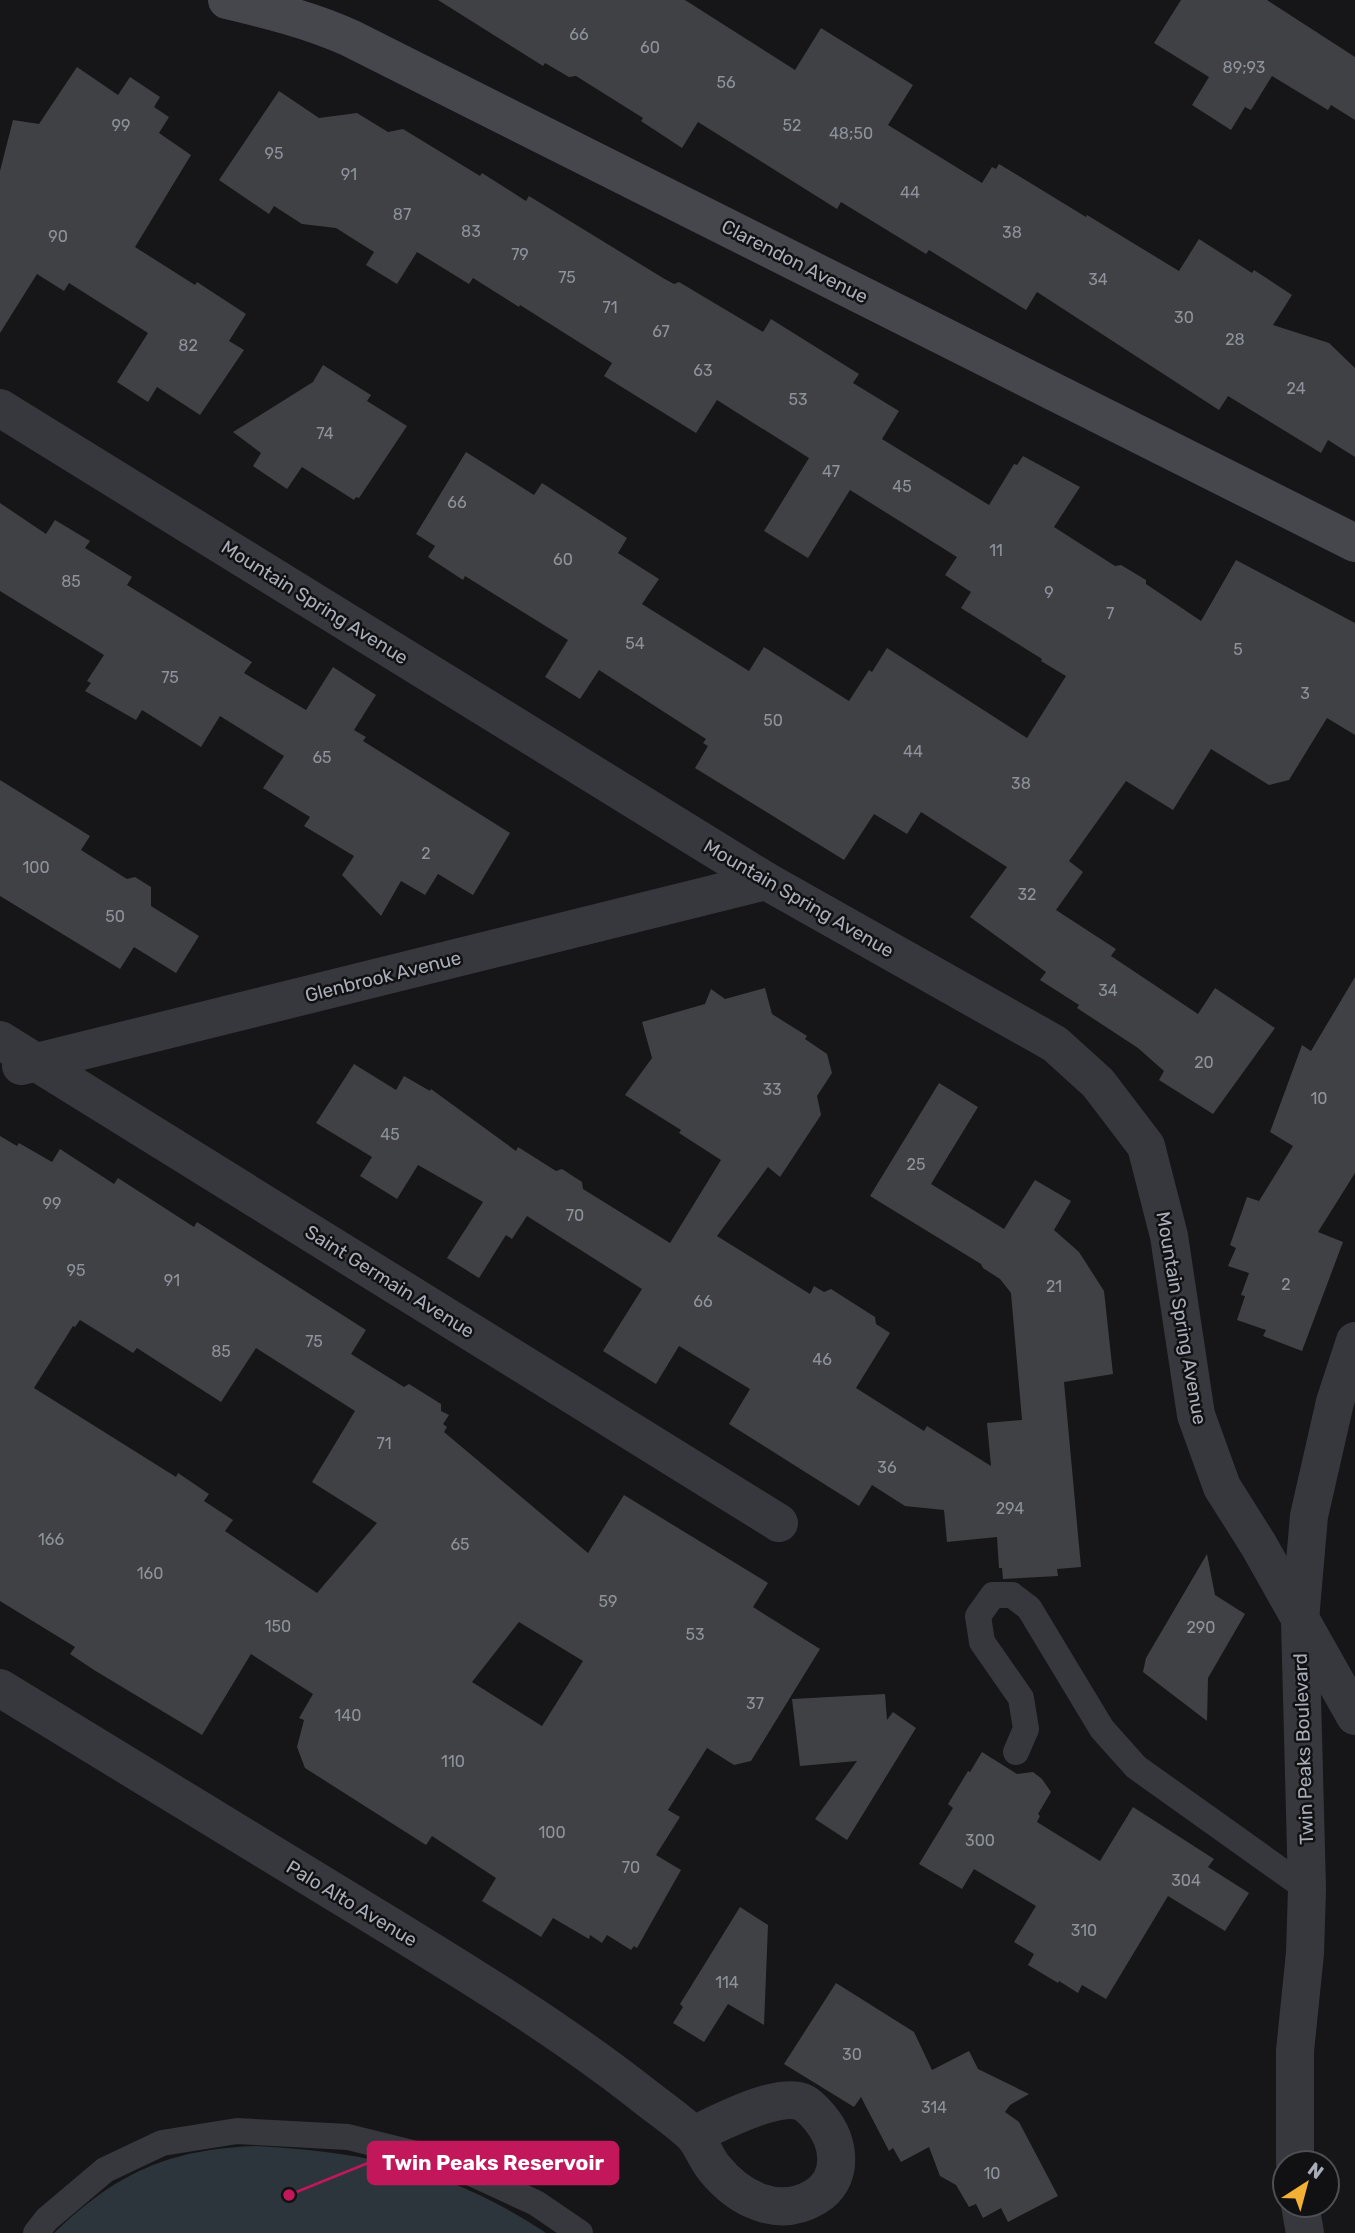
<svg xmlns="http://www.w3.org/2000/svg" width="1355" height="2233" viewBox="0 0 1355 2233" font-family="Rubik,sans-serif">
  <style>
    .water { fill: #2c353c }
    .building { fill: #404145; fill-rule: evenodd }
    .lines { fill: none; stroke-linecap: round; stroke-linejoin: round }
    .service { stroke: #37383d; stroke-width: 26 }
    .minor { stroke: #37383d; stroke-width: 38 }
    .secondary { stroke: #45474d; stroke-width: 38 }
    .labels { text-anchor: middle; stroke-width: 5; stroke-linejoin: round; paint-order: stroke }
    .number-label { font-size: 16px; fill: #8e929b }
    .street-label { font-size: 19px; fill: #a8adb8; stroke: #111113 }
    .leader { fill: none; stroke: #c2185b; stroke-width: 2.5 }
    .callout-dot { fill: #c2185b; stroke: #111113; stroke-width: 2.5 }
    .callout { fill: #c2185b; stroke: #c2185b; stroke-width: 2.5 }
    .callout-label { font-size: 21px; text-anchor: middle; font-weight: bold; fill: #fff }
  </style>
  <rect width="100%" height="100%" fill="#161618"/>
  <path class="water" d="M 256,2146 C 367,2152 452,2170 546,2233 L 54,2233 C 116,2173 169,2149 256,2146 Z"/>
  <g class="building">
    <polygon points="438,0 685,0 795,70 821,28 913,85 888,125 982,183 992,167 996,169 999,164 1086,217 1087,215 1179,271 1199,239 1252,273 1254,270 1292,295 1273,325 1329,343 1355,368 1355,457 1328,440 1321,453 1228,396 1219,410 1037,292 1026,310 929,250 926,254 841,202 837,209 698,122 682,148 641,121 643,118 576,76 569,77 545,63 543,66"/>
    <polygon points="1181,0 1267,0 1355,57 1355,120 1331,105 1328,110 1272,76 1251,110 1245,107 1231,130 1192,105 1209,77 1154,43"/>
    <polygon points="77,67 118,95 130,77 160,97 154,107 169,117 159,133 191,155 135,247 195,285 197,282 246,314 229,341 244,350 200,415 157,387 148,402 117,382 148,333 69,283 64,291 37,274 0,333 0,171 13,120 39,124"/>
    <polygon points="279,91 319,118 357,113 388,132 403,129 480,176 482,173 526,201 529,196 663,278 674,284 679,282 763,332 771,319 859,374 853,383 899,411 882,439 989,505 1014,464 1017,465 1023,456 1080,487 1054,527 1115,566 1121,565 1146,580 1146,584 1201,621 1236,560 1355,623 1355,735 1327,718 1289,780 1269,785 1211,749 1173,810 1126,781 1069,861 1083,872 1056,910 1116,949 1111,956 1198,1014 1215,988 1275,1028 1213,1114 1159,1080 1164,1071 1138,1048 1077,1008 1079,1005 1040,980 1046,972 970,917 1007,867 921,812 907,834 874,814 844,860 695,768 708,746 703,743 706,739 599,670 580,699 545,677 568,640 465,576 463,580 428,557 435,546 416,534 466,452 534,495 542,483 627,538 618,553 659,579 642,604 749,671 764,647 849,701 869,670 872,672 887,648 1027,738 1066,676 1041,661 1042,659 961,608 971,592 945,575 957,557 850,490 808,558 764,531 809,458 717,400 696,433 604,376 612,363 520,305 519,307 473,278 469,284 417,252 397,284 366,265 374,252 336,228 302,224 274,206 269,214 219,180"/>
    <polygon points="323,365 371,395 367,401 407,426 359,498 356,497 354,500 302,467 287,489 253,466 261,453 233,432 313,382"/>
    <polygon points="0,503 46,534 55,520 90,541 85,548 132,577 127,585 252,662 244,673 306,710 333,667 376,695 354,730 366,737 363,741 510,833 473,895 438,874 425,895 401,881 381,916 342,875 354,856 304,826 310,817 263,788 284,756 220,716 201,747 142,710 136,720 85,691 91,683 87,681 104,655 0,591"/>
    <polygon points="0,780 90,836 81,850 127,879 135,877 151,887 151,906 199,936 176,973 134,947 120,969 0,896"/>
    <polygon points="1355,977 1355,1173 1318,1232 1343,1242 1302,1351 1263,1336 1266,1330 1237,1320 1245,1296 1241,1295 1249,1273 1228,1266 1236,1248 1230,1245 1247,1197 1259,1201 1293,1146 1270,1132 1302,1045 1311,1051"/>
    <polygon points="765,988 772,1014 807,1036 805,1039 827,1054 832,1073 817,1096 821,1115 780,1177 768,1167 717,1236 810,1294 814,1286 824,1292 831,1289 875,1317 876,1324 890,1333 856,1388 924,1431 927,1426 991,1466 987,1423 1022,1420 1011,1293 1000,1279 983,1268 981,1264 870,1196 939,1083 978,1107 931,1184 1004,1229 1035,1180 1071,1201 1054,1230 1079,1252 1104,1291 1113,1374 1064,1382 1081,1567 1057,1569 1058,1576 1003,1579 1002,1568 999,1568 997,1537 947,1542 944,1510 905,1506 872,1485 859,1506 729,1424 750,1389 679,1346 656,1384 603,1351 642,1289 527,1216 512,1239 506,1235 479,1278 447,1258 483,1202 418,1165 397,1199 360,1176 372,1157 316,1123 354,1064 396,1090 404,1076 430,1091 431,1089 516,1151 518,1147 556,1171 562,1169 582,1182 583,1189 670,1243 721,1160 679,1133 681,1130 625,1095 652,1058 642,1022 705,1004 711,989 725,999"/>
    <path d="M 0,1136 L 17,1146 L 19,1143 L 52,1162 L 60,1149 L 114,1184 L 118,1178 L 194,1227 L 197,1222 L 225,1240 L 366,1330 L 351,1354 L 404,1387 L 409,1384 L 441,1404 L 441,1411 L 449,1415 L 443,1424 L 447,1427 L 444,1432 L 588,1553 L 624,1495 L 768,1583 L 753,1607 L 820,1649 L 751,1761 L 734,1765 L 707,1748 L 668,1810 L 680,1817 L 656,1855 L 681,1870 L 637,1948 L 634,1946 L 631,1950 L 607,1935 L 602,1943 L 590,1935 L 589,1939 L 553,1918 L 541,1937 L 482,1901 L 496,1878 L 432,1836 L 426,1845 L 305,1768 L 297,1747 L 304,1720 L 299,1718 L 313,1694 L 251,1654 L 202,1735 L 94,1670 L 70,1654 L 75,1647 L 0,1601 ZM 80,1320 L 133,1353 L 137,1348 L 221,1402 L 256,1348 L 355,1411 L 312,1482 L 377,1523 L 317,1593 L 225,1531 L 233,1520 L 204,1501 L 209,1494 L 178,1473 L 176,1477 L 34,1388 L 73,1326 L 75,1327 ZM 519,1622 L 583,1661 L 542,1726 L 472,1682 Z"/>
    <polygon points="1207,1554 1215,1595 1245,1614 1208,1678 1207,1721 1143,1672 1146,1658"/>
    <polygon points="885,1694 887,1720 893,1712 916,1728 847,1840 815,1819 857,1761 800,1766 792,1699"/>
    <polygon points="982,1752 1017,1774 1033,1772 1042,1779 1051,1792 1038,1814 1040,1816 1037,1822 1100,1861 1133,1807 1214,1859 1208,1867 1249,1893 1225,1931 1168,1896 1106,1999 1082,1985 1078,1993 1059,1981 1058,1983 1028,1965 1034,1954 1014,1942 1036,1906 974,1869 962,1889 919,1864 953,1808 948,1804 968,1771 970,1772"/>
    <polygon points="740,1907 768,1925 764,2025 728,2004 704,2042 673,2023 683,2007 680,2004"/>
    <polygon points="836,1983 914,2032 932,2070 969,2051 978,2069 1029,2094 1010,2105 1005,2112 1019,2122 1058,2196 1008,2222 1001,2208 983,2218 976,2204 969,2207 956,2185 940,2176 929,2147 901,2162 893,2148 889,2151 861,2097 854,2107 784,2064"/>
  </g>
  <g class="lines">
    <g class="service">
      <polyline points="1016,1752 1026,1729 1021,1698 982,1642 978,1616 993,1595 1012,1595 1029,1608 1102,1729 1136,1767 1307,1889"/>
      <polyline points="36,2233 47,2219 105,2170 162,2143 237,2131 348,2137 445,2161 536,2203 580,2233"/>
    </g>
    <g class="minor">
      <polyline points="0,408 766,881 1055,1044 1098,1083 1146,1146 1169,1236 1196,1415 1222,1487 1258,1544 1355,1716"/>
      <polyline points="0,1040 779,1523"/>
      <polyline points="21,1066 766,881"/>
      <path d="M 0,1688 C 132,1768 263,1849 395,1929 C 478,1980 561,2031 638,2091 C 655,2105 675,2118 691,2133 C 701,2142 705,2157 714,2168 C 739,2199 778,2219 815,2197 C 845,2179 840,2142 820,2118 C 815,2112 809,2105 802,2102 C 776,2092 718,2124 693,2135"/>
      <polyline points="1295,2163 1295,2051 1305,1953 1307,1889 1300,1620 1309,1516 1335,1402 1355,1341"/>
      <polyline points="1300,2205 1305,2233"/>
    </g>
    <path class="secondary" d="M 227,0 C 269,10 310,20 350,38 L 1355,543"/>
  </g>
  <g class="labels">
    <g class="number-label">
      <text x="579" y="40">66</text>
      <text x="650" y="53">60</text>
      <text x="1244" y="73">89;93</text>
      <text x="726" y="88">56</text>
      <text x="121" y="131">99</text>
      <text x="792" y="131">52</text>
      <text x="851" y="139">48;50</text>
      <text x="274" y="159">95</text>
      <text x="349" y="180">91</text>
      <text x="910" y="198">44</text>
      <text x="402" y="220">87</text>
      <text x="471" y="237">83</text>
      <text x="1012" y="238">38</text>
      <text x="58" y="242">90</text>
      <text x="520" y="260">79</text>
      <text x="567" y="283">75</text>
      <text x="1098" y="285">34</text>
      <text x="610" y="313">71</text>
      <text x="1184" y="323">30</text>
      <text x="661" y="337">67</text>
      <text x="1235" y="345">28</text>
      <text x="188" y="351">82</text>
      <text x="703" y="376">63</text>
      <text x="1296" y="394">24</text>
      <text x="798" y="405">53</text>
      <text x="325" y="439">74</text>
      <text x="831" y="477">47</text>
      <text x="902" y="492">45</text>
      <text x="457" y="508">66</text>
      <text x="996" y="556">11</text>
      <text x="563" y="565">60</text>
      <text x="71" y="587">85</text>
      <text x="1049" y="598">9</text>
      <text x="1110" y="619">7</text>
      <text x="635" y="649">54</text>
      <text x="1238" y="655">5</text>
      <text x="170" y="683">75</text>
      <text x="1305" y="699">3</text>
      <text x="773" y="726">50</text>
      <text x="913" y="757">44</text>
      <text x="322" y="763">65</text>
      <text x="1021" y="789">38</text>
      <text x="426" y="859">2</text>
      <text x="36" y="873">100</text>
      <text x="1027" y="900">32</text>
      <text x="115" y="922">50</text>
      <text x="1108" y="996">34</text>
      <text x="1204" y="1068">20</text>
      <text x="772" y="1095">33</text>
      <text x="1319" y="1104">10</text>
      <text x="390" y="1140">45</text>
      <text x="916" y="1170">25</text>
      <text x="52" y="1209">99</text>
      <text x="575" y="1221">70</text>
      <text x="76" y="1276">95</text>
      <text x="172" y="1286">91</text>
      <text x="1286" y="1290">2</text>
      <text x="1054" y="1292">21</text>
      <text x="703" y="1307">66</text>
      <text x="314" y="1347">75</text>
      <text x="221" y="1357">85</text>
      <text x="822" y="1365">46</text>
      <text x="384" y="1449">71</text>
      <text x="887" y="1473">36</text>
      <text x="1010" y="1514">294</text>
      <text x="51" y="1545">166</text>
      <text x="460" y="1550">65</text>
      <text x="150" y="1579">160</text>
      <text x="608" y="1607">59</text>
      <text x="278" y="1632">150</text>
      <text x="1201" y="1633">290</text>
      <text x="695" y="1640">53</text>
      <text x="755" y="1709">37</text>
      <text x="348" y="1721">140</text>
      <text x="453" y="1767">110</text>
      <text x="552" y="1838">100</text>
      <text x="980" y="1846">300</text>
      <text x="631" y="1873">70</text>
      <text x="1186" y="1886">304</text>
      <text x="1084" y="1936">310</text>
      <text x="727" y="1988">114</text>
      <text x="852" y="2060">30</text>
      <text x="934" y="2113">314</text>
      <text x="992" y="2179">10</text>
    </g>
    <g class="street-label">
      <text transform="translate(795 261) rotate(27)" y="7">Clarendon Avenue</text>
      <text transform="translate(315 602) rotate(32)" y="7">Mountain Spring Avenue</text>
      <text transform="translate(799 898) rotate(30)" y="7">Mountain Spring Avenue</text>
      <text transform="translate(383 976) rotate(-14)" y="7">Glenbrook Avenue</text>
      <text transform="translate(390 1281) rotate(32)" y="7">Saint Germain Avenue</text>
      <text transform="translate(1182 1318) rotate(80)" y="7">Mountain Spring Avenue</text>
      <text transform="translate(1303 1749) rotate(-92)" y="7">Twin Peaks Boulevard</text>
      <text transform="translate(352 1903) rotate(31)" y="7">Palo Alto Avenue</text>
    </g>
  </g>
  <path class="leader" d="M289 2195L368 2163"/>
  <circle class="callout-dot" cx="289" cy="2195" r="7"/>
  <rect class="callout" x="368" y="2142" width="250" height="42" rx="7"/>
  <g class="callout-label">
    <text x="493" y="2170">Twin Peaks Reservoir</text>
  </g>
  <g transform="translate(1306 2184) rotate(36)"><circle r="33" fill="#111113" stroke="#4d4f55" stroke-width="2"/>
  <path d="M0-5L12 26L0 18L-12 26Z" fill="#f2b134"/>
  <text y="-10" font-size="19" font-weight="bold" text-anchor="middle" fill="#a8adb8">N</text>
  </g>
</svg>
